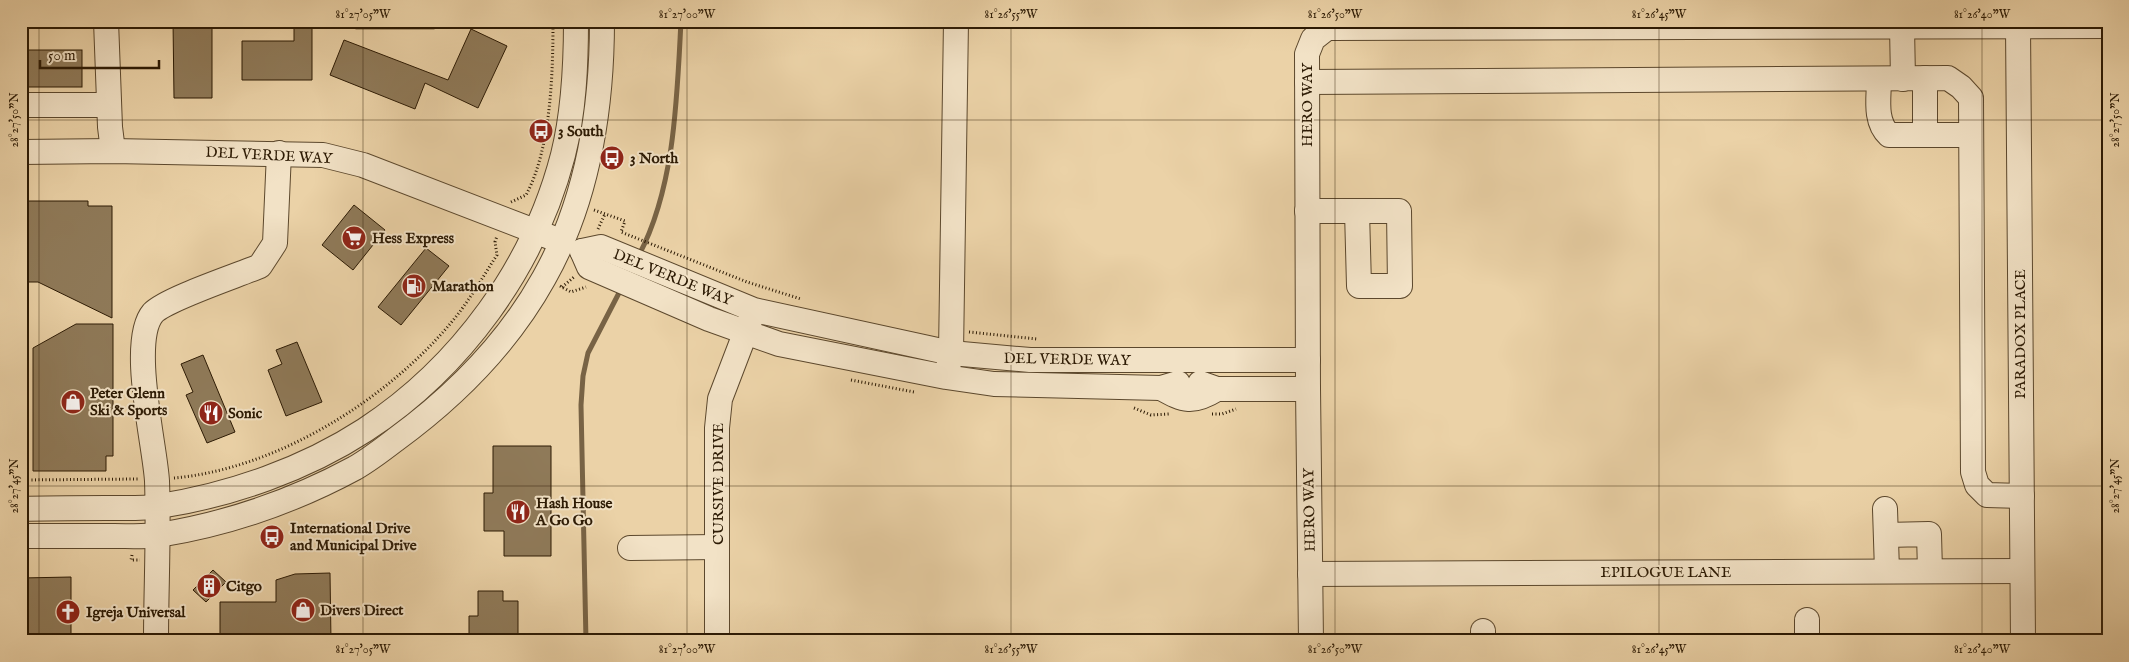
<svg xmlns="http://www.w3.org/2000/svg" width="2129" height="662" viewBox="0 0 2129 662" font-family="'IM FELL English',serif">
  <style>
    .green { fill: #cbb38b; stroke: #7c6648 }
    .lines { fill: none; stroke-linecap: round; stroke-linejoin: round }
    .stream { stroke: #786345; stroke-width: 5 }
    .building { fill: #8f7a59; stroke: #2c1a04 }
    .minor-casing { stroke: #5c482d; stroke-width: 26 }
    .path { stroke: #2c1a04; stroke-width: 3; stroke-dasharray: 1 2.5; stroke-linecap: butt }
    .minor { stroke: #f2e2c6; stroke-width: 24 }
    .ticks { fill: none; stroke: #2c1a04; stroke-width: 1; stroke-opacity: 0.45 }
    .labels { text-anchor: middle; stroke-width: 4; stroke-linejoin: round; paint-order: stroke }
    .street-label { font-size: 15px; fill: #2c1a04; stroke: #f2e2c6 }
    .poi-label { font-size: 15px; font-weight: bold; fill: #2c1a04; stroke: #f2e2c6; text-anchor: start }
    .neatline { fill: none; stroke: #2c1a04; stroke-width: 2 }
    .ticks-label { font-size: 12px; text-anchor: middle; fill: #2c1a04 }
  </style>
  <rect width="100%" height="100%" fill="#ebd2a7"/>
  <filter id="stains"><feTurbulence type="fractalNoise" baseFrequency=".004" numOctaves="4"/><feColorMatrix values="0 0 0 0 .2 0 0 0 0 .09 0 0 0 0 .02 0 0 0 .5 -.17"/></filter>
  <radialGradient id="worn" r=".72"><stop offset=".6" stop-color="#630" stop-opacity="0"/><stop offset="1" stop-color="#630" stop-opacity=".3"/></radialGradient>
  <rect class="green" x="356" y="21" width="78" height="8"/>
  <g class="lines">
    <g class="stream">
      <path d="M 639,255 C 675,187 677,97 681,21"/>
      <polyline points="586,641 581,405 583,376 588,353 621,289"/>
    </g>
  </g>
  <g class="building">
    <polygon points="173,21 212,21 212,98 174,98"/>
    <polygon points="294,21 312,21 312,80 242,80 242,41 294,41"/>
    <polygon points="471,29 507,46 478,108 425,83 415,109 330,75 344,40 448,80"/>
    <rect x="21" y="50" width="61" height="37"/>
    <polygon points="21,201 88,201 88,206 112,206 112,318 38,282 21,282"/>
    <polygon points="354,205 385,230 353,270 322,245"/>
    <polygon points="426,248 449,266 401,325 378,307"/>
    <polygon points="76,324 113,324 113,456 106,456 106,471 33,471 33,348"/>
    <polygon points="297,342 322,402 286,416 268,370 282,364 276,350"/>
    <polygon points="203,355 235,432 207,443 186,395 193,392 181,364"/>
    <polygon points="493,446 551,446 551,556 504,556 504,531 484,531 484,493 493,493"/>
    <polygon points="213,570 226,582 206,602 193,590"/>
    <polygon points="330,573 331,641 220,641 220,602 276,602 276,580 295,574"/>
    <polygon points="71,577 71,641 21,641 21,578"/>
    <polygon points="478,591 503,591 503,601 518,601 518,641 469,641 469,616 478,616"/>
  </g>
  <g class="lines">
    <defs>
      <g id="minor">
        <polyline points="106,21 110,127 113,151"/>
        <polyline points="2018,26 2023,641"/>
        <polyline points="1902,27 1903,79"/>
        <polyline points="1925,78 1925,135"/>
        <path d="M 1879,79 C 1879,97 1874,121 1889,135 L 1971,135"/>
        <polyline points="1307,82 1948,78 1961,87 1971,98 1973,472 1977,485 1987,495 2022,496"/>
        <polyline points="21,105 109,105"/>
        <polyline points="21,152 113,151 323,155 363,165 550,237"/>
        <polyline points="1307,211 1399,211 1400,286 1359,286 1357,211"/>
        <polyline points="582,251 601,247 754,310 951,353 1030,360 1308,360"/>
        <polyline points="582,251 589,267 709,319 779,344 946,377 994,384 1161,388 1178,383"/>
        <polyline points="948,368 951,353 956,21"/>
        <polyline points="1200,383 1217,389 1308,389"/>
        <path d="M 1161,388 C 1184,401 1193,404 1217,389"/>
        <path d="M 21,509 C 49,508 78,508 106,508 C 124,508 143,509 160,506 C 231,495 305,469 365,430 C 461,367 534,267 563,155 C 574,111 576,66 576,21"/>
        <polyline points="1885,509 1887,571"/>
        <polyline points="1886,535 1929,534 1930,571"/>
        <path d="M 21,536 C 52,536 83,536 114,536 C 129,536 144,537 159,535 C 227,524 294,501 355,468 C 369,460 382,450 395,440 C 454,397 508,343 544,278 C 588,200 602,109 602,21"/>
        <polyline points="630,548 717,547"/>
        <polyline points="1310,574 2022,571"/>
        <polyline points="1807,620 1807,641"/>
        <polyline points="1483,631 1483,641"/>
        <path d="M 156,641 C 156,588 159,534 157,481 C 155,445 129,341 153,313 C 166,299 239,275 260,266 L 275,243 L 279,153"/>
        <polyline points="717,641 717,428 720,399 751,318"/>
        <polyline points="1311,641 1308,389 1307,54 1313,39 1327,28 2108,26"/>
      </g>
    </defs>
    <use href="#minor" class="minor-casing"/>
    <g class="path">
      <path d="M 511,202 L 526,195 C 551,149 553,73 553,21"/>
      <polyline points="594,210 625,221 621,232 747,282 801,299"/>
      <polyline points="598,229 605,214"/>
      <polyline points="560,286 571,292 586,287"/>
      <polyline points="562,287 574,277"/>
      <polyline points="969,332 1037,339"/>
      <polyline points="851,380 914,392"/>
      <polyline points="1134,408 1151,415 1169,414"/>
      <polyline points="1212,414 1222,414 1236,409"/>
      <path d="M 174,478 C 276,469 385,401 450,324 C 468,303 482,278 497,255 L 495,242 L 497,236"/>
      <polyline points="21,480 138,479"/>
      <polyline points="132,555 131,560 140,560"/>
    </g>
    <use href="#minor" class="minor"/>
  </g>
  <path class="ticks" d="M 39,21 L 39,641M 363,21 L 363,641M 687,21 L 687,641M 1011,21 L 1011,641M 1335,21 L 1335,641M 1659,21 L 1659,641M 1982,21 L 1982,641M 21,120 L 2108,120M 21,486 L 2108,486"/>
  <defs>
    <symbol id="bus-disc" viewBox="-11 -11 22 22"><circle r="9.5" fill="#8f2418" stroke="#f2e2c6"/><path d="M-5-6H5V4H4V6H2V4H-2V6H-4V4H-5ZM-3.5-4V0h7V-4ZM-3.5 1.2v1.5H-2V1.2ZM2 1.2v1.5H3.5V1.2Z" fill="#fff"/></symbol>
    <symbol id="supermarket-disc" viewBox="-11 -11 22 22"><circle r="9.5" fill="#8f2418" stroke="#f2e2c6"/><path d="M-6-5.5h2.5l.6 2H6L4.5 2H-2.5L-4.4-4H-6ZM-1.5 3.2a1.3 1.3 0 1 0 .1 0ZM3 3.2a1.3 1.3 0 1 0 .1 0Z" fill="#fff"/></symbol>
    <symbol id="fuel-disc" viewBox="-11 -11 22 22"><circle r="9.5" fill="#8f2418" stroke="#f2e2c6"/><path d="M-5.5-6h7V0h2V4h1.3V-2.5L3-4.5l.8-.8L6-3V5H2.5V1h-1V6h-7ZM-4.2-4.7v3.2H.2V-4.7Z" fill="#fff"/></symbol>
    <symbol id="shop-disc" viewBox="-11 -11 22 22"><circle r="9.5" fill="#8f2418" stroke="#f2e2c6"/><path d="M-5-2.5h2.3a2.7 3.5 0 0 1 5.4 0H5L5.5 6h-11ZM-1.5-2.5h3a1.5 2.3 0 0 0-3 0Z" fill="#fff"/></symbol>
    <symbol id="restaurant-disc" viewBox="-11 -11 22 22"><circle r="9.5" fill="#8f2418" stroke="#f2e2c6"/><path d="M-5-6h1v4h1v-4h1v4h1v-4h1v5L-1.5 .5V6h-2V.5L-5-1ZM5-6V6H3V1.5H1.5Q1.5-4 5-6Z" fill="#fff"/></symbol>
    <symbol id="building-disc" viewBox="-11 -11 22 22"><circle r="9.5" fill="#8f2418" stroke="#f2e2c6"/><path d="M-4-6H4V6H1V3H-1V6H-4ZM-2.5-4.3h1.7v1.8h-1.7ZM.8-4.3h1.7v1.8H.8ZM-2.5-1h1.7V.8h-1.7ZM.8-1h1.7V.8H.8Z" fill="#fff"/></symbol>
    <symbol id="church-disc" viewBox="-11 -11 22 22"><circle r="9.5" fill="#8f2418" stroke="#f2e2c6"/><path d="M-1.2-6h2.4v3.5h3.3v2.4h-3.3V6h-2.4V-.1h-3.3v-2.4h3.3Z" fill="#fff"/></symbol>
  </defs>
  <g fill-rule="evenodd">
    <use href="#bus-disc" x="527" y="117" width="28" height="28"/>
    <use href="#bus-disc" x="598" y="144" width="28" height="28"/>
    <use href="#supermarket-disc" x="340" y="224" width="28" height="28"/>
    <use href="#fuel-disc" x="400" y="272" width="28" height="28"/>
    <use href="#shop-disc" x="59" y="388" width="28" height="28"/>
    <use href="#restaurant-disc" x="197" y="399" width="28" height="28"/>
    <use href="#restaurant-disc" x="504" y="498" width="28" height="28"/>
    <use href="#bus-disc" x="258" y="523" width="28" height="28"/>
    <use href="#building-disc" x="195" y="572" width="28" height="28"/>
    <use href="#shop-disc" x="289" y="596" width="28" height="28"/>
    <use href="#church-disc" x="54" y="598" width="28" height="28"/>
  </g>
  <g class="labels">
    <g class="street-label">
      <text transform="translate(1307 105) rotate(-90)" y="5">HERO WAY</text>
      <text transform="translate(269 155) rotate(3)" y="5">DEL VERDE WAY</text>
      <text transform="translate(673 277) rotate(22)" y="5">DEL VERDE WAY</text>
      <text transform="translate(2020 334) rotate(-90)" y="5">PARADOX PLACE</text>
      <text transform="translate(1067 359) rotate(1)" y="5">DEL VERDE WAY</text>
      <text transform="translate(718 484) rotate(-90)" y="5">CURSIVE DRIVE</text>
      <text transform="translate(1309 510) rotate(-91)" y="5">HERO WAY</text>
      <text x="1666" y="577">EPILOGUE LANE</text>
    </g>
    <g class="poi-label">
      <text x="558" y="136">3 South</text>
      <text x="630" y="163">3 North</text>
      <text x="372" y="243">Hess Express</text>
      <text x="432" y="291">Marathon</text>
      <text x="90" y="398">Peter Glenn<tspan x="90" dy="17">Ski &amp; Sports</tspan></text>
      <text x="228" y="418">Sonic</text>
      <text x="536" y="508">Hash House<tspan x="536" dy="17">A Go Go</tspan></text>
      <text x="290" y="533">International Drive<tspan x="290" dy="17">and Municipal Drive</tspan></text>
      <text x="226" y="591">Citgo</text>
      <text x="320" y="615">Divers Direct</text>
      <text x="86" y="617">Igreja Universal</text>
    </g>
  </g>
  <rect width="2129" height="662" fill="none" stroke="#ebd2a7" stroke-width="55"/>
  <path d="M40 60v8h119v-8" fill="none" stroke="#2c1a04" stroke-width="2.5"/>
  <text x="48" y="60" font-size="15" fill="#2c1a04" stroke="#f2e2c6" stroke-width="4" paint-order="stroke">50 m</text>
  <rect x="28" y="28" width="2074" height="606" class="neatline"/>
  <g class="ticks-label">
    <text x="363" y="18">81°27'05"W</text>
    <text x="687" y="18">81°27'00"W</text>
    <text x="1011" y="18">81°26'55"W</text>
    <text x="1335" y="18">81°26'50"W</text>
    <text x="1659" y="18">81°26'45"W</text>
    <text x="1982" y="18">81°26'40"W</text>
    <text transform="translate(14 120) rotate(-90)" y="4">28°27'50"N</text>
    <text transform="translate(2115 120) rotate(-90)" y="4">28°27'50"N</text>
    <text transform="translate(14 486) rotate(-90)" y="4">28°27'45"N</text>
    <text transform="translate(2115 486) rotate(-90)" y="4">28°27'45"N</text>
    <text x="363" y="653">81°27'05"W</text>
    <text x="687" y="653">81°27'00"W</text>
    <text x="1011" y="653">81°26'55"W</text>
    <text x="1335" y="653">81°26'50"W</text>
    <text x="1659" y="653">81°26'45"W</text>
    <text x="1982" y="653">81°26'40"W</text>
  </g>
  <rect width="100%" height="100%" filter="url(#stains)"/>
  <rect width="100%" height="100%" fill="url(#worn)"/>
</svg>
